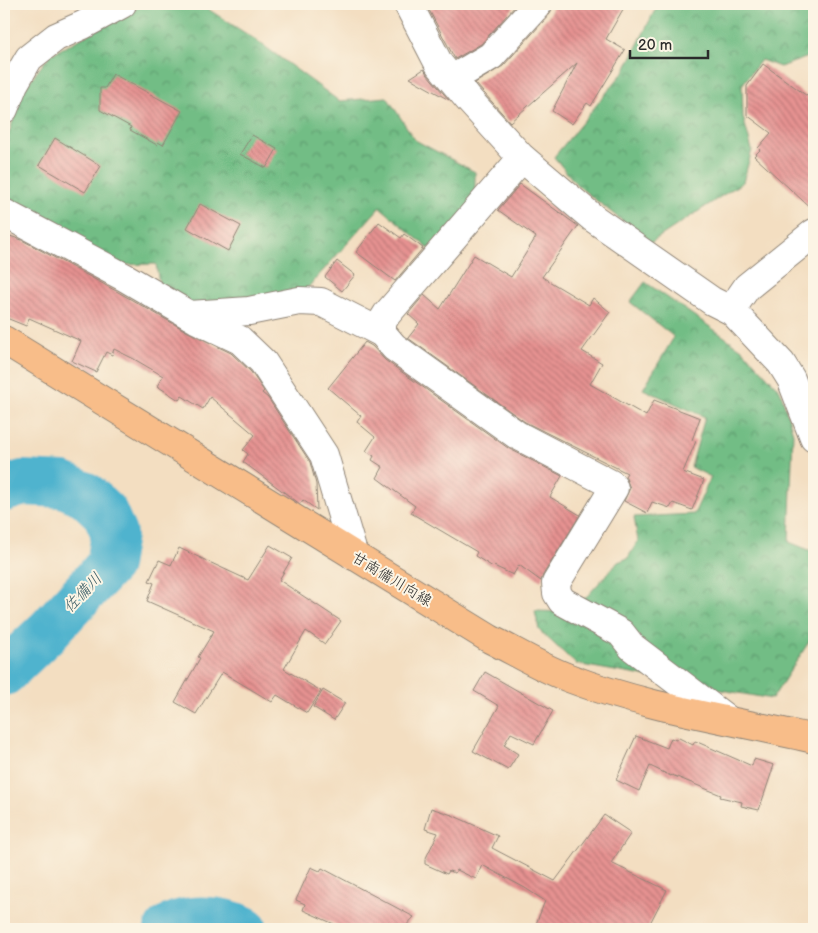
<svg xmlns="http://www.w3.org/2000/svg" width="818" height="933" viewBox="0 0 818 933" font-family="'Balsamiq Sans','Klee One',sans-serif">
  <style>
    .forest { fill: url(#forest-crowns); stroke: #4e7458 }
    .lines { fill: none; stroke-linecap: round; stroke-linejoin: round }
    .river { stroke: #50b3ce; stroke-width: 46 }
    .building { fill: url(#building-back-hatch) }
    .minor-casing { stroke: #8f8476; stroke-width: 30 }
    .major-casing { stroke: #8f8476; stroke-width: 30 }
    .minor { stroke: #fff; stroke-width: 28 }
    .major { stroke: #f8bd89; stroke-width: 28 }
    .labels { text-anchor: middle; stroke-width: 4; stroke-linejoin: round; paint-order: stroke }
    .street-label { font-size: 15px; fill: #2b2b2b; stroke: #fcf5e5 }
    .water-label { font-size: 16px; font-style: italic; fill: #385b64; stroke: #fcf5e5 }
  </style>
  <defs>
    <pattern id="forest-crowns" width="20" height="18" patternUnits="userSpaceOnUse" patternTransform="scale(1.25)"><rect width="20" height="18" fill="#72bd85"/><path d="M2 6a3 3 0 1 1 6 0M12 15a3 3 0 1 1 6 0" fill="none" stroke="#5e9a6d"/></pattern>
    <pattern id="building-back-hatch" width="6" height="6" patternUnits="userSpaceOnUse" patternTransform="scale(1.25)"><rect width="6" height="6" fill="#e69291"/><path d="M-1 5l2 2M0 0l6 6M5-1l2 2" fill="none" stroke="#b77"/></pattern>
  </defs>
  <rect width="100%" height="100%" fill="#fcf5e5"/>
  <filter id="ink" filterUnits="userSpaceOnUse"><feTurbulence type="fractalNoise" baseFrequency=".02" numOctaves="2"/><feDisplacementMap in="SourceGraphic" scale="10" xChannelSelector="R" yChannelSelector="G"/><feConvolveMatrix kernelMatrix="1 2 1 2 8 2 1 2 1" color-interpolation-filters="sRGB"/></filter>
  <filter id="wash" filterUnits="userSpaceOnUse"><feTurbulence type="fractalNoise" baseFrequency=".0096" numOctaves="4" result="noise"/><feDisplacementMap in="SourceGraphic" scale="20" xChannelSelector="R" yChannelSelector="G"/><feGaussianBlur stdDeviation="1.12" result="paint"/><feColorMatrix in="noise" values="0 0 0 0 0 0 0 0 0 0 0 0 0 0 0 0 0 1.4 0 .05"/><feComposite in="paint" operator="in"/></filter>
  <g filter="url(#wash)">
    <rect width="100%" height="100%" fill="#f3dec1"/>
    <g class="forest">
      <polygon points="145,4 200,4 256,40 339,101 387,97 415,140 475,172 475,202 429,249 380,207 303,293 187,309 160,290 156,264 115,265 4,205 4,149 23,90 50,55"/>
      <polygon points="658,4 814,4 814,55 780,67 761,60 742,85 743,117 752,150 743,182 650,243 577,185 554,157 625,70"/>
      <polygon points="645,282 742,349 780,390 793,433 789,542 814,552 814,634 772,699 576,664 539,630 535,611 569,612 580,604 618,562 628,558 638,541 634,517 694,514 711,477 691,467 705,417 643,389 674,337 630,302"/>
    </g>
    <g class="lines">
      <g class="river">
        <polyline points="4,489 23,483 63,485 86,495 105,513 114,534 109,565 47,632 4,673"/>
        <path d="M 167,929 C 187,915 224,918 245,929"/>
      </g>
    </g>
    <g id="blocks">
      <g class="building">
        <polygon points="438,4 517,4 481,44 455,59 429,10"/>
        <polygon points="553,4 626,4 606,39 625,50 591,106 587,103 572,124 552,111 577,63 510,122 475,83 503,66 550,14"/>
        <polygon points="763,64 814,101 814,211 754,156 760,150 758,148 771,133 747,115 747,86"/>
        <polygon points="424,69 427,74 449,100 410,78"/>
        <polygon points="113,74 182,111 163,145 158,142 157,145 130,130 131,127 100,110 100,88 105,88"/>
        <polygon points="252,135 277,149 266,168 240,154"/>
        <polygon points="55,138 101,166 85,192 39,165"/>
        <polygon points="520,184 578,226 542,277 589,305 593,298 610,312 582,351 602,363 590,384 646,416 654,400 700,418 692,440 696,441 683,472 704,480 692,510 673,503 670,508 652,502 647,513 624,501 630,488 625,476 627,473 525,422 408,338 419,324 408,314 424,295 440,309 474,255 511,277 536,237 498,210"/>
        <polygon points="200,204 241,226 228,251 187,228"/>
        <polygon points="379,222 401,238 404,234 423,248 395,281 356,252"/>
        <polygon points="4,234 22,240 118,292 188,332 231,353 251,372 264,391 262,393 268,398 310,462 316,484 317,510 303,500 300,504 243,462 248,454 243,450 255,435 210,397 203,409 182,396 179,400 157,386 163,376 134,359 114,349 112,355 106,352 96,372 72,361 81,341 29,318 26,326 4,317"/>
        <polygon points="337,261 355,275 342,291 325,277"/>
        <polygon points="365,342 372,346 385,360 508,448 562,476 550,497 580,515 543,575 541,581 519,565 513,575 494,566 493,567 475,556 477,552 411,513 415,506 377,478 383,467 372,460 374,456 366,451 375,437 357,422 361,416 328,388"/>
        <polygon points="270,545 292,558 279,580 341,621 325,644 306,631 284,669 321,691 307,713 277,695 272,702 222,672 196,714 175,702 200,658 198,657 214,631 147,601 154,583 149,581 159,560 171,565 179,548 248,580"/>
        <polygon points="485,672 553,711 534,744 511,733 504,745 518,754 508,770 473,751 499,706 474,691"/>
        <polygon points="323,690 345,703 334,720 313,707"/>
        <polygon points="636,736 667,748 671,738 676,740 677,737 693,745 695,741 752,766 754,759 774,765 759,810 741,806 742,802 720,797 721,795 672,775 671,776 650,766 639,791 616,780"/>
        <polygon points="431,808 452,815 498,836 492,848 555,881 604,815 631,833 611,863 667,890 647,929 534,929 545,901 525,888 482,865 476,879 457,870 455,873 449,871 447,874 425,864 425,860 438,833 425,829"/>
        <polygon points="311,867 320,871 322,868 414,917 403,929 345,929 303,910 305,904 296,900"/>
      </g>
    </g>
  </g>
  <g filter="url(#ink)">
    <use href="#blocks" fill-opacity="0" stroke="#8f8476" stroke-width="1"/>
    <g class="lines">
      <defs>
        <g id="minor">
          <polyline points="408,4 439,64 469,100 521,157 593,218 712,301 732,311 781,363 791,379 814,438"/>
          <polyline points="452,79 491,56 538,4"/>
          <polyline points="4,109 14,84 29,58 56,37 83,25 122,4"/>
          <polyline points="4,213 126,278 196,319 240,340 263,362 324,455 354,556"/>
          <polyline points="731,310 747,287 814,233"/>
          <polyline points="190,315 249,311 299,301 321,302 382,333 394,347 517,435 611,484 614,488 556,583 557,593 562,601 621,633 632,647 728,720"/>
          <polyline points="382,333 382,322 387,314 522,158"/>
        </g>
        <path id="major" d="M 4,340 L 490,639 C 516,652 542,668 569,678 C 647,708 733,720 814,739"/>
      </defs>
      <use href="#minor" class="minor-casing"/>
      <use href="#major" class="major-casing"/>
      <use href="#minor" class="minor"/>
      <use href="#major" class="major"/>
    </g>
  </g>
  <g class="labels">
    <g class="street-label">
      <text transform="translate(392 579) rotate(31)" y="5">甘南備川向線</text>
    </g>
    <g class="water-label">
      <text transform="translate(82 592) rotate(-46)" y="6">佐備川</text>
    </g>
  </g>
  <rect width="818" height="933" fill="none" stroke="#fcf5e5" stroke-width="20"/>
  <path d="M630 50v8h78v-8" fill="none" stroke="#2b2b2b" stroke-width="2.5"/>
  <text x="638" y="50" font-size="15" fill="#2b2b2b" stroke="#fcf5e5" stroke-width="4" paint-order="stroke">20 m</text>
</svg>
